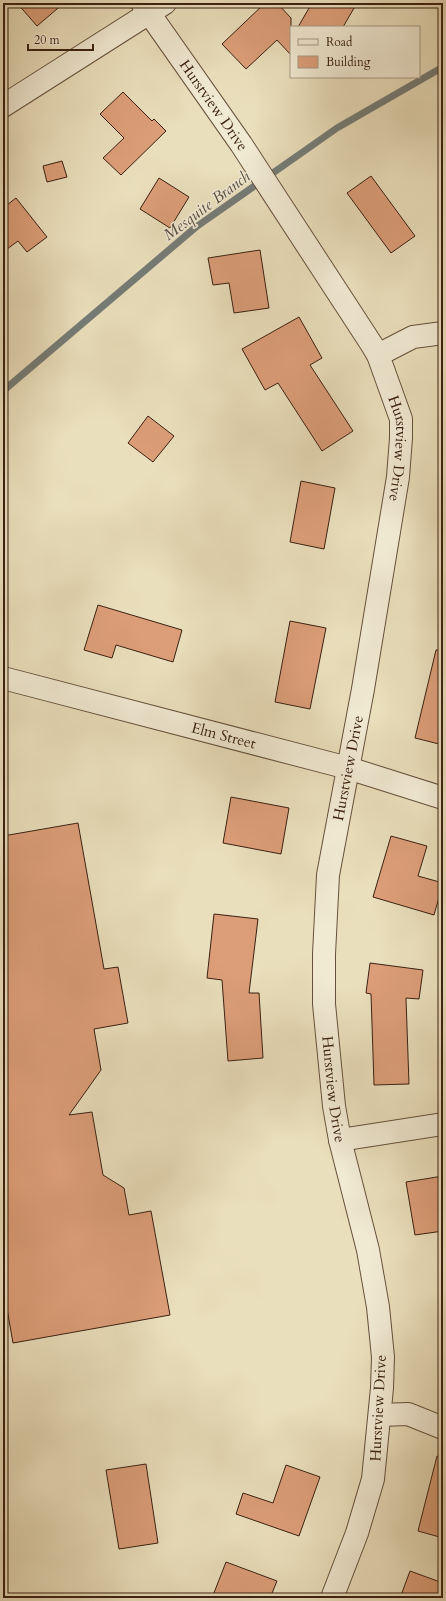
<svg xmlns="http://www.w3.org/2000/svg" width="446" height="1601" viewBox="0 0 446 1601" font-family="Cardo,serif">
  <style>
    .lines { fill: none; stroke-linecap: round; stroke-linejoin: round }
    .stream { stroke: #757c77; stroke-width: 7 }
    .building { fill: #dc9e79; stroke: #3a2011 }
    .minor-casing { stroke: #66503c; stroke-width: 24 }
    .minor { stroke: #f1ead3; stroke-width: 22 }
    .labels { text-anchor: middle; stroke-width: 3; stroke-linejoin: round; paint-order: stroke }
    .street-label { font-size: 15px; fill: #3a2011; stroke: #f1ead3 }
    .water-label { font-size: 16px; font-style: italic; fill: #584e44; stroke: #f1ead3 }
  </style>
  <rect width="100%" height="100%" fill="#eadfbc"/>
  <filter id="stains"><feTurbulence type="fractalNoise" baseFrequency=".005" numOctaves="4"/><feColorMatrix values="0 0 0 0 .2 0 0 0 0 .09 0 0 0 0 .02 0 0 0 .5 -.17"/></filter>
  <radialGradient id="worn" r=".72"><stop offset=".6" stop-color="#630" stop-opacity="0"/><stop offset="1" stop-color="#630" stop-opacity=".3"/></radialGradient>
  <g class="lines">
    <polyline class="stream" points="3,391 196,227 337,128 443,67"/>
  </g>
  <g class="building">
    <polygon points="17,3 64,3 37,26"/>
    <polygon points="265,3 277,3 291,18 291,55 277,40 246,69 222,44"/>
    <polygon points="312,3 357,3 343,27 298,27"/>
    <polygon points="123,92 152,121 154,119 166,131 121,175 103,158 124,138 100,114"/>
    <polygon points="62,161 67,177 47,182 43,166"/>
    <polygon points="371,176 415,236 391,253 347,193"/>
    <polygon points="159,178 189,197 170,228 140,209"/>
    <polygon points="16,198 47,237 27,252 18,241 3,252 3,208"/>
    <polygon points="260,250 269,308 234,313 229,283 213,285 208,258"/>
    <polygon points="299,317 322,358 310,365 353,431 322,451 278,383 265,390 242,349"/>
    <polygon points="148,416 174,436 153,462 128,443"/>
    <polygon points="301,481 335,488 324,549 290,542"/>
    <polygon points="98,605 182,630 173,662 116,645 112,658 84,650"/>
    <polygon points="290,621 326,628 310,709 275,702"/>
    <polygon points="436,650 443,650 443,745 415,738"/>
    <polygon points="231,797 289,808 281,854 223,843"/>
    <polygon points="78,823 104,969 118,967 128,1023 94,1029 101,1070 69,1115 92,1112 103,1175 124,1188 129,1215 151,1211 170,1315 13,1343 3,1286 3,836"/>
    <polygon points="391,836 427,846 418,876 443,883 434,915 373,897"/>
    <polygon points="214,914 258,919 249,993 259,993 263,1058 228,1061 222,980 207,978"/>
    <polygon points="370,963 423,970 419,999 406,998 409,1084 374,1085 371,994 366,993"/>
    <polygon points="443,1176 443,1231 415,1235 406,1182"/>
    <polygon points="437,1456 443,1457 443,1538 418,1531"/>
    <polygon points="146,1464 158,1543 119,1549 106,1470"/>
    <polygon points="286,1465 320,1477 299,1536 236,1514 243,1493 273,1503"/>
    <polygon points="226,1562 277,1581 270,1598 212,1598"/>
    <polygon points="410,1571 443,1583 443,1598 400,1598"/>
  </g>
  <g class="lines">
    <defs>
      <g id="minor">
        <path id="s1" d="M 142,3 L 241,144 L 372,345 L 378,355 L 401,419 L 401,438 L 398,477 L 363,689 L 328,875 L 324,954 L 324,1004 L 334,1106 L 340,1140 L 368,1250 L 378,1307 L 383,1357 L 382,1388 L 373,1479 L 357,1533 L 332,1598"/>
        <polyline points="3,106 165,3"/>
        <polyline points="378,355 413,337 443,333"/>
        <path id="s2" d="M 3,678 L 348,768 L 443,798"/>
        <polyline points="340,1140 443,1124"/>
        <polyline points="380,1415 408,1414 443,1428"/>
      </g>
    </defs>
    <use href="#minor" class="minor-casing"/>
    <use href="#minor" class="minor"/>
  </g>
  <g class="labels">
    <g class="street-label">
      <text dy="5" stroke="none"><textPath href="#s1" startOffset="125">Hurstview Drive</textPath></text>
      <text dy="5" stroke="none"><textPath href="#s1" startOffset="521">Hurstview Drive</textPath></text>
      <text dy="5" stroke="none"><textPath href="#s2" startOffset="228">Elm Street</textPath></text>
      <text transform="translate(348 768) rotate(-79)" y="5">Hurstview Drive</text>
      <text dy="5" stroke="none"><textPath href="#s1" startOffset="1169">Hurstview Drive</textPath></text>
      <text transform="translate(378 1408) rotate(-87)" y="5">Hurstview Drive</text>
    </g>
    <g class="water-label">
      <text transform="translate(206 205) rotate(-37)" y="6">Mesquite Branch</text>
    </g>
  </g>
  <rect width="446" height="1601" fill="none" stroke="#eadfbc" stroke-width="16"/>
  <rect x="4" y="4" width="438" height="1593" fill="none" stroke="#3a2011" stroke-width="2"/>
  <rect x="8" y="8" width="430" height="1585" fill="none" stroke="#3a2011"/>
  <rect x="290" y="26" width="130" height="52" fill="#f1ead3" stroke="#a89985"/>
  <rect x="298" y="39" width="20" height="6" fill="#f1ead3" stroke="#a89985"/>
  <text x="326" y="46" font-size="12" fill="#3a2011">Road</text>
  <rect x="298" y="56" width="20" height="12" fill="#dc9e79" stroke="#a89985"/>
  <text x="326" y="66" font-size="12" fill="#3a2011">Building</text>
  <path d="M28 44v6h65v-6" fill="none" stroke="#3a2011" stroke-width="2"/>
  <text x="34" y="44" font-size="12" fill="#3a2011" stroke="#f1ead3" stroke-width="3" paint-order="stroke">20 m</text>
  <rect width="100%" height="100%" filter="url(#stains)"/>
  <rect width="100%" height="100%" fill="url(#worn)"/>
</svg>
